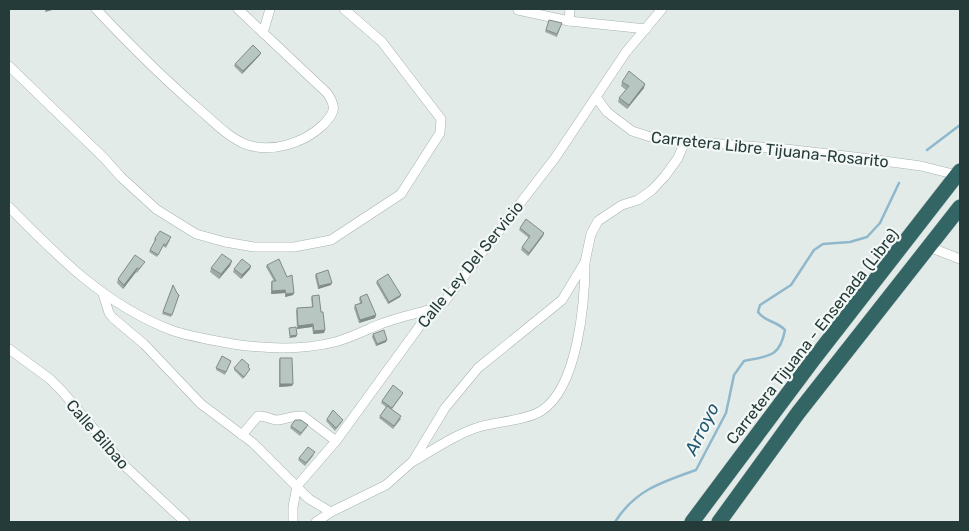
<svg xmlns="http://www.w3.org/2000/svg" width="969" height="531" viewBox="0 0 969 531" font-family="Rubik,sans-serif">
  <style>
    .lines { fill: none; stroke-linecap: round; stroke-linejoin: round }
    .stream { stroke: #8fb8cc; stroke-width: 2.5 }
    .street-casing { stroke: #a6b3b1; stroke-width: 10 }
    .highway-casing { stroke: #c2c8c8; stroke-width: 16 }
    .street { stroke: #fff; stroke-width: 9 }
    .highway { stroke: #326563; stroke-width: 15 }
    .wall { fill: #9eaaa7 }
    .shaded-wall { fill: #818b88 }
    .building { fill: #b8c6c2; stroke: #818b88 }
    .labels { text-anchor: middle; stroke-width: 4.5; stroke-linejoin: round; paint-order: stroke }
    .street-label { font-size: 16px; fill: #243b39; stroke: #f3f8f6 }
    .water-label { font-size: 18px; font-style: italic; fill: #235872; stroke: #f3f8f6 }
  </style>
  <rect width="100%" height="100%" fill="#e3ebe9"/>
  <g class="lines">
    <g class="stream">
      <polyline points="927,150 960,125"/>
      <path d="M 615,522 C 635,490 662,482 696,470 L 726,413 L 734,375 L 744,361 C 769,356 780,357 785,330 C 777,321 765,322 758,312 L 760,305 L 791,285 L 814,250 L 823,244 L 850,242 L 867,237 L 880,223 L 899,183"/>
    </g>
    <defs>
      <g id="street">
        <path d="M 96,9 C 129,44 163,78 200,110 C 214,122 228,137 245,144 C 271,154 304,143 323,125 C 335,113 337,107 327,93 L 238,9"/>
        <polyline points="518,10 569,21 646,29"/>
        <polyline points="569,21 570,9"/>
        <polyline points="263,33 270,9"/>
        <polyline points="9,66 104,158 121,177 156,209 196,234 225,242 254,247 294,247 331,240 401,194 440,133 441,119 382,42 344,9"/>
        <polyline points="596,97 607,112 632,131 657,139 786,149 854,157 921,166 957,175"/>
        <path d="M 9,207 C 57,256 105,305 171,330 C 191,337 212,340 233,344 C 266,349 303,350 335,342 C 350,338 364,331 378,325 C 395,318 414,314 432,309"/>
        <polyline points="929,247 960,259"/>
        <polyline points="103,294 109,313 113,318 144,344 201,404 253,443 309,499 331,512"/>
        <polyline points="9,349 50,379 62,391 126,467 185,522"/>
        <path d="M 242,435 L 258,416 C 265,415 271,420 278,420 C 287,419 294,415 303,416 L 336,441"/>
        <path d="M 414,461 C 436,448 458,433 482,426 C 498,422 527,420 541,411 C 578,388 585,302 585,262"/>
        <polyline points="293,522 293,507 297,486 336,441 432,309 445,301 555,158 626,52 662,9"/>
        <polyline points="316,522 331,512 386,485 413,461 445,408 478,368 562,300 585,262 591,234 598,221 622,205 638,200 652,190 665,176 678,158 685,141"/>
      </g>
      <g id="highway">
        <polyline points="692,522 813,360 960,171"/>
        <polyline points="719,522 798,413 960,207"/>
      </g>
    </defs>
    <use href="#street" class="street-casing"/>
    <use href="#highway" class="highway-casing"/>
    <use href="#street" class="street"/>
    <use href="#highway" class="highway"/>
  </g>
  <g class="wall">
    <polygon points="549,20 562,23 557,37 545,32"/>
    <polygon points="260,55 242,74 234,66 235,64"/>
    <polygon points="622,82 644,88 627,109 618,102 619,98 626,90 621,86"/>
    <polygon points="520,228 544,233 543,236 528,256 521,250 522,247 529,238 519,230"/>
    <polygon points="155,238 170,240 166,248 163,246 157,257 149,252 155,241 154,240"/>
    <polygon points="232,261 230,266 219,279 210,272 211,268"/>
    <polygon points="143,265 137,273 136,272 123,289 117,283 118,279"/>
    <polygon points="267,265 294,293 293,295 285,297 285,293 271,294 271,283 272,281 274,281 266,267"/>
    <polygon points="251,266 250,269 241,279 233,272 234,269"/>
    <polygon points="316,274 331,285 318,289 315,276"/>
    <polygon points="377,281 401,295 400,297 388,304 376,283"/>
    <polygon points="173,285 177,293 179,295 171,317 162,314"/>
    <polygon points="312,296 321,312 325,330 324,333 313,334 312,327 297,329 296,311 297,308 312,307 311,298"/>
    <polygon points="360,297 376,315 375,318 359,323 354,308 355,305 360,303 359,299"/>
    <polygon points="373,334 386,342 376,346 372,337"/>
    <polygon points="222,356 231,361 225,375 216,370"/>
    <polygon points="280,358 292,386 279,387 279,361"/>
    <polygon points="249,365 248,367 249,371 243,379 234,370 234,368"/>
    <polygon points="402,395 392,409 401,419 393,429 379,418 386,407 381,403 382,401"/>
    <polygon points="327,419 342,422 335,431 326,421"/>
    <polygon points="291,426 307,427 300,436 290,428"/>
    <polygon points="314,455 305,466 298,460 299,458"/>
  </g>
  <g class="shaded-wall">
    <polygon points="46,9 56,9 45,12"/>
    <polygon points="261,53 260,55 242,74 243,71"/>
    <polygon points="645,84 644,88 627,109 629,105"/>
    <polygon points="544,233 543,236 528,256 529,253"/>
    <polygon points="232,261 230,266 219,279 221,274"/>
    <polygon points="251,266 250,269 241,279 242,275"/>
    <polygon points="137,268 136,272 123,289 124,285"/>
    <polygon points="332,283 331,285 318,289 319,286"/>
    <polygon points="285,290 285,293 271,294 272,291"/>
    <polygon points="294,293 293,295 285,297 286,294"/>
    <polygon points="401,295 400,297 388,304 389,302"/>
    <polygon points="376,315 375,318 359,323 360,320"/>
    <polygon points="313,324 312,327 297,329 298,326"/>
    <polygon points="325,330 324,333 313,334 314,331"/>
    <polygon points="297,335 296,337 289,338 290,336"/>
    <polygon points="387,340 386,342 376,346 377,344"/>
    <polygon points="280,384 293,384 292,386 279,387"/>
  </g>
  <g class="building">
    <polygon points="549,20 562,23 557,34 546,30"/>
    <polygon points="253,45 261,53 243,71 235,64"/>
    <polygon points="629,71 645,84 629,105 619,98 629,86 622,82"/>
    <polygon points="526,219 544,233 529,253 522,247 530,236 520,228"/>
    <polygon points="160,231 171,237 166,245 164,244 158,255 150,250 156,239 155,238"/>
    <polygon points="222,254 232,261 221,274 211,268"/>
    <polygon points="135,255 145,262 139,269 137,268 124,285 118,279"/>
    <polygon points="242,259 251,266 242,275 234,269"/>
    <polygon points="279,259 287,277 292,275 294,293 286,294 285,290 272,291 272,281 276,281 267,265"/>
    <polygon points="328,270 332,283 319,286 316,274"/>
    <polygon points="388,274 401,295 389,302 377,281"/>
    <polygon points="173,285 177,293 179,295 172,315 163,312"/>
    <polygon points="367,294 376,315 360,320 355,305 362,303 360,297"/>
    <polygon points="319,295 321,312 323,312 325,330 314,331 313,324 298,326 297,308 313,307 312,296"/>
    <polygon points="296,327 297,335 290,336 289,328"/>
    <polygon points="384,330 387,340 377,344 373,334"/>
    <polygon points="222,356 231,361 226,372 216,368"/>
    <polygon points="280,358 292,358 293,384 280,384"/>
    <polygon points="242,359 249,365 248,367 250,369 244,377 234,368"/>
    <polygon points="393,385 403,393 392,408 382,401"/>
    <polygon points="387,406 401,416 394,426 380,416"/>
    <polygon points="333,410 343,420 336,428 327,419"/>
    <polygon points="295,420 301,420 308,425 301,433 291,426"/>
    <polygon points="308,447 315,452 306,463 299,458"/>
  </g>
  <g class="labels">
    <g class="street-label">
      <text transform="translate(770 149) rotate(6)" y="6">Carretera Libre Tijuana-Rosarito</text>
      <text transform="translate(470 264) rotate(-51)" y="6">Calle Ley Del Servicio</text>
      <text transform="translate(812 336) rotate(-52)" y="6">Carretera Tijuana - Ensenada (Libre)</text>
      <text transform="translate(98 434) rotate(49)" y="6">Calle Bilbao</text>
    </g>
    <g class="water-label">
      <text transform="translate(702 429) rotate(-64)" y="6">Arroyo</text>
    </g>
  </g>
  <rect width="969" height="531" fill="none" stroke="#243b39" stroke-width="20"/>
</svg>
